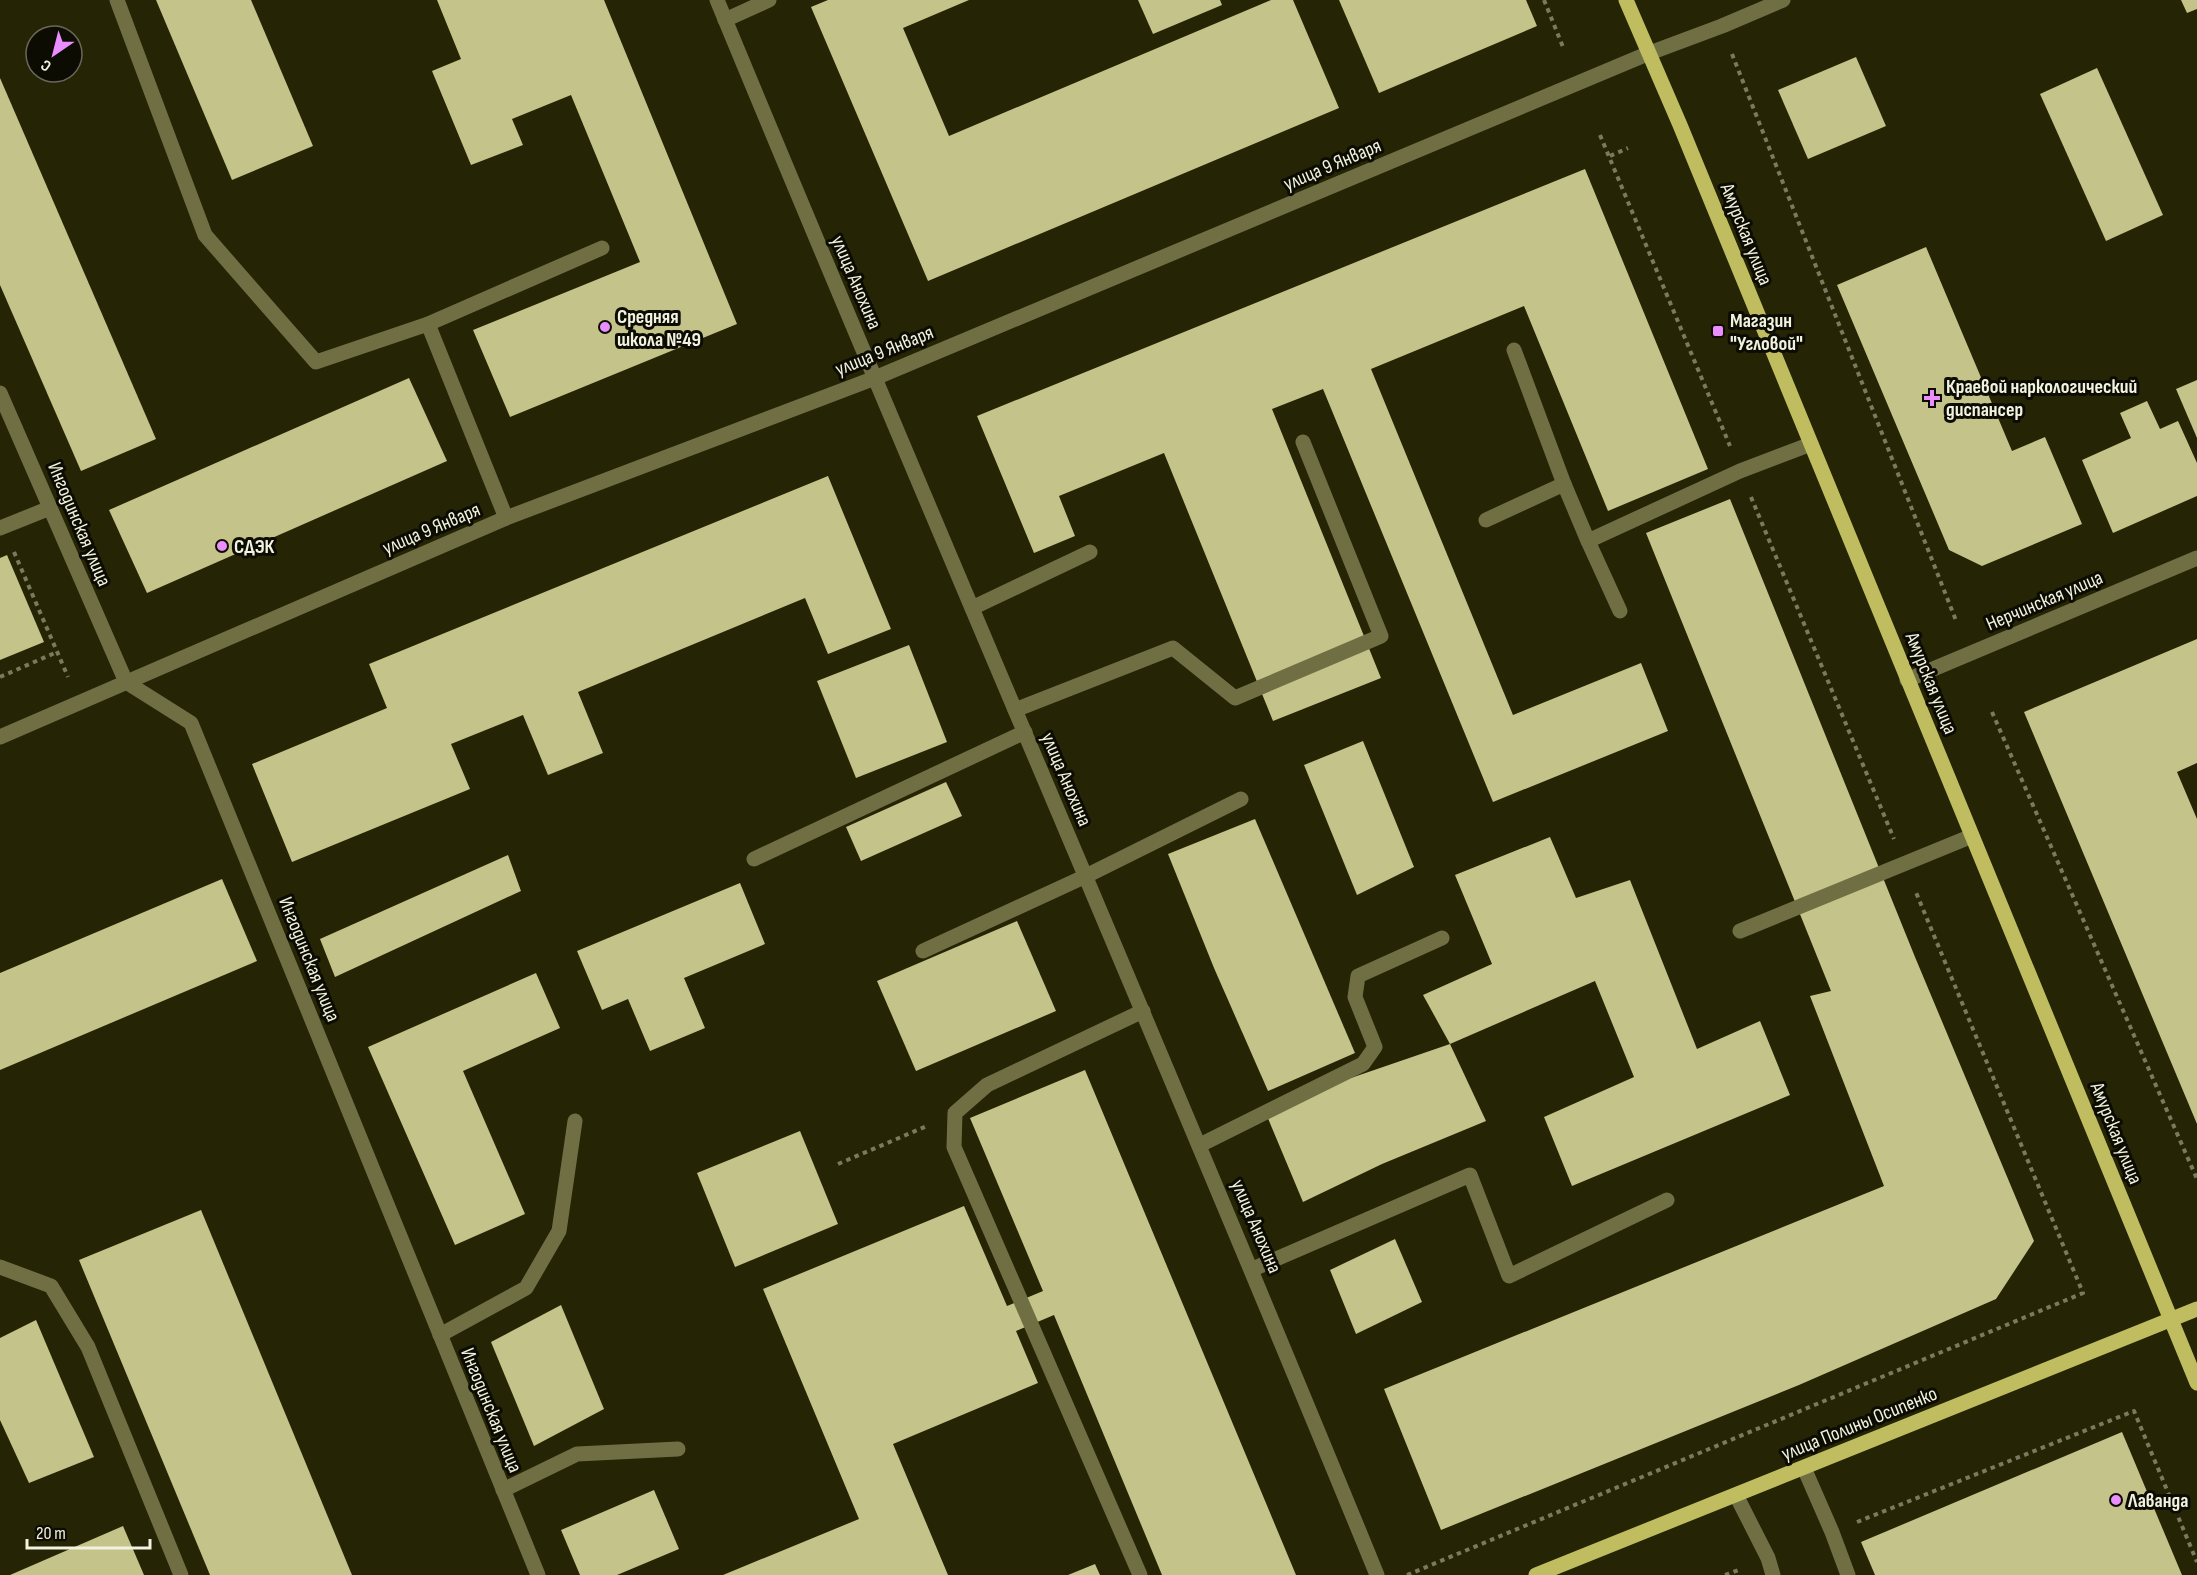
<svg xmlns="http://www.w3.org/2000/svg" width="2197" height="1575" viewBox="0 0 2197 1575" font-family="'Sofia Sans Condensed',sans-serif">
  <style>
    .building { fill: #c4c389 }
    .lines { fill: none; stroke-linecap: round; stroke-linejoin: round }
    .path { stroke: #7a7a5f; stroke-width: 4; stroke-dasharray: 4.5 4.5; stroke-linecap: butt }
    .minor { stroke: #706f44; stroke-width: 15 }
    .major { stroke: #bfbd5f; stroke-width: 15 }
    .poi-dot { fill: #ea8dfd; stroke: #0d0c02; stroke-width: 2 }
    .labels { text-anchor: middle; stroke-width: 6; stroke-linejoin: round; paint-order: stroke }
    .street-label { font-size: 20px; fill: #f2f2e0; stroke: #0d0c02 }
    .poi-label { font-size: 20px; font-weight: bold; fill: #f2f2e0; stroke: #0d0c02; text-anchor: start }
  </style>
  <rect width="100%" height="100%" fill="#252404"/>
  <g class="building">
    <polygon points="156,0 251,0 313,146 232,180"/>
    <polygon points="437,0 604,0 737,324 510,417 473,330 640,262 571,95 512,119 523,145 471,165 432,71 461,59"/>
    <polygon points="828,0 969,0 903,28 949,136 1271,0 1293,0 1339,108 928,281 811,7"/>
    <polygon points="1138,0 1220,0 1222,5 1153,34"/>
    <polygon points="1339,0 1526,0 1537,26 1379,93"/>
    <polygon points="2181,0 2197,0 2197,9 2187,13"/>
    <polygon points="1856,57 1886,126 1808,159 1778,90"/>
    <polygon points="2097,68 2163,215 2106,241 2040,94"/>
    <polygon points="0,78 156,439 81,471 0,285"/>
    <polygon points="1585,169 1708,469 1608,511 1524,306 1371,369 1513,715 1641,663 1668,731 1493,802 1323,389 1272,409 1381,678 1273,721 1164,453 1059,496 1075,536 1034,553 977,416"/>
    <polygon points="1926,247 2012,451 2045,437 2082,524 1982,566 1949,550 1837,285"/>
    <polygon points="409,378 447,461 147,593 109,510"/>
    <polygon points="2197,380 2197,438 2176,389"/>
    <polygon points="2147,401 2160,429 2178,421 2197,463 2197,496 2113,533 2082,460 2131,438 2120,413"/>
    <polygon points="828,476 891,629 828,654 805,598 578,692 603,753 548,775 523,715 451,744 470,789 292,862 252,764 387,708 369,664"/>
    <polygon points="1730,499 1915,957 2034,1241 1996,1299 1799,1385 1441,1530 1384,1389 1884,1186 1810,996 1831,991 1646,533"/>
    <polygon points="7,555 44,642 0,660 0,558"/>
    <polygon points="2197,639 2197,763 2177,772 2197,819 2197,1124 2024,712"/>
    <polygon points="909,645 947,742 856,778 817,681"/>
    <polygon points="1363,741 1414,867 1357,895 1304,765"/>
    <polygon points="946,782 962,816 861,861 846,827"/>
    <polygon points="1255,819 1355,1053 1268,1091 1214,968 1168,854"/>
    <polygon points="1550,837 1576,898 1630,880 1697,1049 1760,1021 1790,1095 1572,1186 1544,1117 1634,1077 1595,981 1450,1044 1486,1121 1382,1164 1303,1202 1267,1116 1348,1079 1450,1044 1423,995 1492,964 1455,875"/>
    <polygon points="508,855 521,891 335,977 320,939"/>
    <polygon points="222,879 257,961 0,1070 0,973"/>
    <polygon points="740,883 765,944 684,978 705,1028 650,1051 628,999 602,1010 577,951"/>
    <polygon points="1017,921 1056,1011 916,1071 877,981"/>
    <polygon points="536,973 560,1028 463,1071 525,1214 455,1245 368,1047"/>
    <polygon points="1085,1070 1296,1575 1162,1575 1054,1315 1016,1331 1038,1383 893,1444 948,1575 723,1575 859,1519 763,1289 964,1206 1007,1306 1043,1291 970,1118"/>
    <polygon points="800,1131 838,1224 735,1267 697,1173"/>
    <polygon points="201,1210 352,1575 210,1575 79,1260"/>
    <polygon points="1395,1239 1422,1302 1356,1334 1330,1270"/>
    <polygon points="561,1305 604,1409 534,1446 491,1342"/>
    <polygon points="36,1320 94,1457 29,1483 0,1420 0,1338"/>
    <polygon points="2122,1432 2182,1575 1875,1575 1861,1542"/>
    <polygon points="654,1490 679,1549 617,1575 580,1575 561,1530"/>
    <polygon points="123,1526 144,1575 10,1575"/>
    <polygon points="1095,1564 1100,1575 1068,1575"/>
  </g>
  <g class="lines">
    <g class="path">
      <polyline points="1544,0 1563,47"/>
      <polyline points="1732,54 1957,623"/>
      <polyline points="1600,135 1730,446"/>
      <polyline points="1610,156 1628,148"/>
      <polyline points="1751,497 1894,839"/>
      <polyline points="14,552 68,677"/>
      <polyline points="0,677 57,652"/>
      <polyline points="1992,712 2197,1179"/>
      <polyline points="838,1164 927,1126"/>
      <polyline points="1857,1522 2134,1411 2197,1562"/>
      <polyline points="1407,1575 2083,1293 1915,890"/>
      <polyline points="1725,1575 1741,1569"/>
    </g>
    <g class="minor">
      <polyline points="117,0 205,235 316,362 428,324 506,518"/>
      <path d="M 717,0 C 934,526 1162,1048 1377,1575"/>
      <polyline points="725,20 769,0"/>
      <polyline points="428,324 602,248"/>
      <polyline points="1514,350 1564,484 1588,541 1740,471 1811,444"/>
      <polyline points="0,393 126,682 191,723 538,1575"/>
      <polyline points="1486,520 1564,484"/>
      <polyline points="0,528 50,508"/>
      <polyline points="1588,541 1620,611"/>
      <polyline points="972,608 1090,552"/>
      <polyline points="1907,680 2197,558"/>
      <polyline points="1015,710 1173,648 1235,698 1381,636 1303,442"/>
      <polyline points="0,737 506,518 875,378 1647,54 1722,26 1783,0"/>
      <polyline points="754,859 1025,732"/>
      <polyline points="1740,931 1972,836"/>
      <polyline points="923,951 1086,876 1241,799"/>
      <polyline points="1200,1145 1363,1064 1375,1047 1355,997 1358,976 1442,938"/>
      <polyline points="0,1267 51,1286 88,1347 181,1575"/>
      <polyline points="1253,1269 1470,1175 1509,1276 1667,1200"/>
      <polyline points="440,1335 526,1288 559,1231 575,1121"/>
      <polyline points="1804,1468 1832,1532 1848,1575"/>
      <polyline points="503,1490 577,1454 678,1449"/>
      <polyline points="1736,1495 1768,1558 1773,1575"/>
      <polyline points="1140,1575 954,1147 955,1113 987,1085 1143,1011"/>
    </g>
    <g class="major">
      <polyline points="1626,0 1680,125 2197,1383"/>
      <polyline points="1536,1575 2197,1309"/>
    </g>
  </g>
  <g class="poi-dot">
    <circle cx="605" cy="327" r="6"/>
    <rect x="1712" y="325" width="12" height="12" rx="3"/>
    <path d="M1929 389h6v6h6v6h-6v6h-6v-6h-6v-6h6z"/>
    <circle cx="222" cy="546" r="6"/>
    <circle cx="2116" cy="1500" r="6"/>
  </g>
  <g class="labels">
    <g class="street-label">
      <text transform="translate(1332 164) rotate(-23)" y="7">улица 9 Января</text>
      <text transform="translate(1747 234) rotate(68)" y="7">Амурская улица</text>
      <text transform="translate(857 282) rotate(67)" y="7">улица Анохина</text>
      <text transform="translate(884 350) rotate(-22)" y="7">улица 9 Января</text>
      <text transform="translate(80 524) rotate(67)" y="7">Ингодинская улица</text>
      <text transform="translate(431 528) rotate(-23)" y="7">улица 9 Января</text>
      <text transform="translate(2044 600) rotate(-23)" y="7">Нерчинская улица</text>
      <text transform="translate(1932 683) rotate(68)" y="7">Амурская улица</text>
      <text transform="translate(1067 779) rotate(67)" y="7">улица Анохина</text>
      <text transform="translate(310 959) rotate(68)" y="7">Ингодинская улица</text>
      <text transform="translate(2117 1133) rotate(68)" y="7">Амурская улица</text>
      <text transform="translate(1257 1226) rotate(67)" y="7">улица Анохина</text>
      <text transform="translate(492 1410) rotate(68)" y="7">Ингодинская улица</text>
      <text transform="translate(1859 1423) rotate(-22)" y="7">улица Полины Осипенко</text>
    </g>
    <g class="poi-label">
      <text x="617" y="323">Средняя<tspan x="617" dy="23">школа №49</tspan></text>
      <text x="1730" y="327">Магазин<tspan x="1730" dy="23">"Угловой"</tspan></text>
      <text x="1946" y="393">Краевой наркологический<tspan x="1946" dy="23">диспансер</tspan></text>
      <text x="234" y="553">СДЭК</text>
      <text x="2128" y="1507">Лаванда</text>
    </g>
  </g>
  <g transform="translate(54 54) rotate(215)"><circle r="28" fill="#0d0c02" stroke="#69685b" stroke-width="1.5"/>
  <path d="M0-4.5L10 22L0 15L-10 22Z" fill="#ea8dfd"/>
  <text y="-9" font-size="16" font-weight="bold" text-anchor="middle" fill="#f2f2e0">С</text>
  </g>
  <path d="M27 1539v9h123v-9" fill="none" stroke="#f2f2e0" stroke-width="3"/>
  <text x="36" y="1539" font-size="18" fill="#f2f2e0" stroke="#0d0c02" stroke-width="4.5" paint-order="stroke">20 m</text>
</svg>
